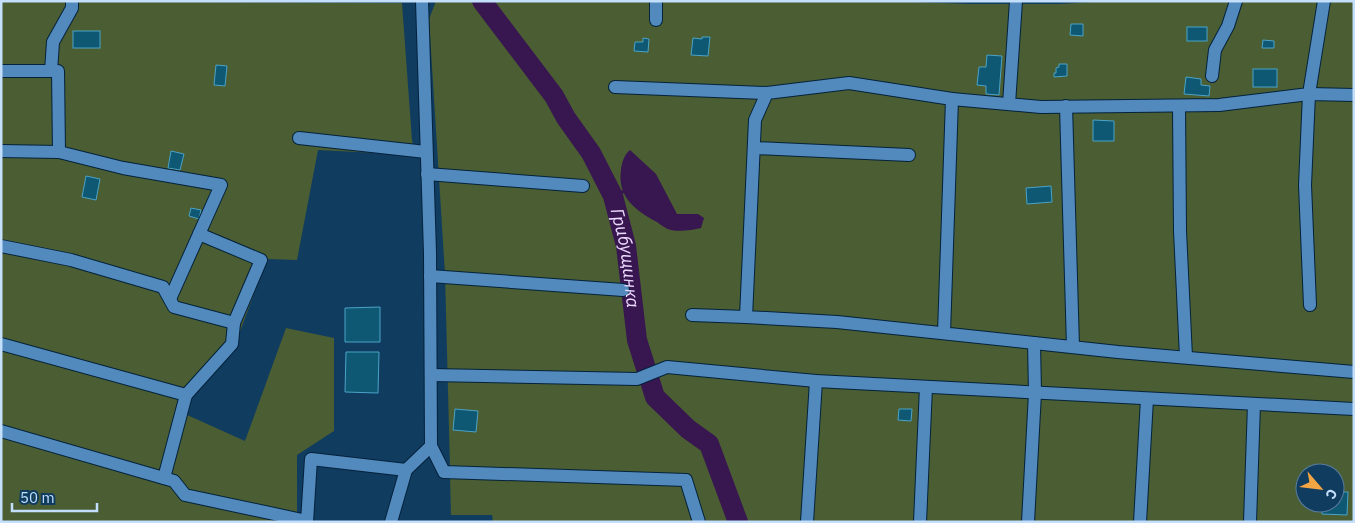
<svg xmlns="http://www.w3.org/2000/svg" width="1355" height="523" viewBox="0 0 1355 523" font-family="'IBM Plex Sans',sans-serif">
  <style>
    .green { fill: #4a5d33; fill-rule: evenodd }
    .water { fill: #381650 }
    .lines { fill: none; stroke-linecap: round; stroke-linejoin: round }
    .stream { stroke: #381650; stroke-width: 3 }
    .river { stroke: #381650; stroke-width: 20 }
    .building { fill: #0f5873; stroke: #4ba3c7 }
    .minor-casing { stroke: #04223b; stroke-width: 14 }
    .minor { stroke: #528abe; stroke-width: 12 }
    .labels { text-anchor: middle; stroke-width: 5; stroke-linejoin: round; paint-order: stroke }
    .water-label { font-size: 18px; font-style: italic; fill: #eddaff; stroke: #103c60 }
  </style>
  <rect width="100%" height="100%" fill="#103c60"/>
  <g class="green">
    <polygon points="1,1 402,3 412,140 415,155 318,150 297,260 267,259 235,345 188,401 185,414 245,441 286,328 334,338 334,431 297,455 297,522 1,522"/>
    <path d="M 436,1 L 883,1 L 971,4 L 1060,4 L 1108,1 L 1354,1 L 1354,522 L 706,522 L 689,475 L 450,468 L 445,274 L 429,19 ZM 1305,473 L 1335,473 L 1335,503 L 1305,503 Z"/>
    <polygon points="450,478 684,484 700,522 493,522 492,515 451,515"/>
  </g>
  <path class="water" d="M 630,150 L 656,174 L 677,214 L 698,214 L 704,218 L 701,228 C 693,230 679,232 671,230 C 666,229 661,225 657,222 C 636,211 617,197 621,170 C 622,162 624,155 630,150 Z"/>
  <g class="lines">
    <polyline class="stream" points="613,196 627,190"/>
    <path class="river" id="s1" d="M 482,1 L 554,96 L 566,118 L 591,153 L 613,196 L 626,246 L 637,340 L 655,397 L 688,429 L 709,444 L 738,522"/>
  </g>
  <g class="building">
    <polygon points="1071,24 1083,24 1083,36 1070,35"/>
    <rect x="1187" y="27" width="20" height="14"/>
    <rect x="73" y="31" width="27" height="17"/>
    <polygon points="702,37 710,37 708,56 691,55 693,38 702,39"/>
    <polygon points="643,38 649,39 648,52 634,51 635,42 643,42"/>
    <polygon points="1263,40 1274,41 1274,48 1262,48"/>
    <polygon points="987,55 1002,56 999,95 986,94 986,86 977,85 979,67 986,67"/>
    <polygon points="1059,64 1067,64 1067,76 1054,77 1054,73 1056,73 1056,68 1059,67"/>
    <polygon points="216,65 227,66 225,86 214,85"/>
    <rect x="1253" y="69" width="24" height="18"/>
    <polygon points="1186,77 1201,79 1201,85 1210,86 1209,96 1184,94"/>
    <polygon points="1093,120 1114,121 1114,141 1093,141"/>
    <polygon points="171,151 184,154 180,170 168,168"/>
    <polygon points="86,176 100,179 96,200 82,197"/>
    <polygon points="1051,186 1052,202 1027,204 1026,188"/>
    <polygon points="191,208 201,210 199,219 189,216"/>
    <polygon points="380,307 380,342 345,342 345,308"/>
    <polygon points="346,352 379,352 378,393 345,392"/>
    <polygon points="455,409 478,411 476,432 453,430"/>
    <polygon points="899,409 912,409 911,421 898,420"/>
    <polygon points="1335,492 1348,492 1347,515 1322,514 1322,505 1316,505 1316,503 1335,503"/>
  </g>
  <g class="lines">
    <defs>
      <g id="minor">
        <polyline points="656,1 656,20"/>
        <polyline points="1,71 58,71 59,152"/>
        <polyline points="51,71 53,42 72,8 72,1"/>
        <polyline points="1212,76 1215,50 1228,26 1236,1"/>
        <polyline points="615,87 767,93"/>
        <polyline points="952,99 1041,107 1219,105 1309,94 1324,1"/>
        <polyline points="1009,104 1016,1"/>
        <polyline points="1066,106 1073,347"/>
        <polyline points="1179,106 1180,231 1186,357"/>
        <polyline points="299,138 426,152"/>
        <polyline points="754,148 909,155"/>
        <polyline points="1,151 59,152 123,168 221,185 170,299"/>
        <polyline points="427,174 583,186"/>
        <polyline points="199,234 261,260 234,323"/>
        <polyline points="1,246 71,260 163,287 174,307 234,323 232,344 186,395 1,344"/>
        <polyline points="430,276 623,290"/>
        <polyline points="1310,305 1305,185 1309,94 1354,95"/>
        <polyline points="692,315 746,317"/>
        <polyline points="944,333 952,99 849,83 767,93 755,120 746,317 837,322 1034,343 1035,393 1028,522"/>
        <polyline points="1034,343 1118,352 1354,372"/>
        <polyline points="431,375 637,379 667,367 816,381 1354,409"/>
        <polyline points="1,431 174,481 185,495 307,521"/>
        <polyline points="431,446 444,472 686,480 699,522"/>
        <polyline points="164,478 186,395"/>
        <polyline points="307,522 311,459 406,470"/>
        <polyline points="391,522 406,470 431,446 430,253 422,1"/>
        <polyline points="807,522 816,381"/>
        <polyline points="920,522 926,387"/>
        <polyline points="1140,522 1147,399"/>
        <polyline points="1250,522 1254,404"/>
      </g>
    </defs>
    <use href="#minor" class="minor-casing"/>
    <use href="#minor" class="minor"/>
  </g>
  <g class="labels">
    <g class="water-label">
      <text dy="6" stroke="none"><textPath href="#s1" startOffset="299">Грибущинка</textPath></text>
    </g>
  </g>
  <rect width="1355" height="523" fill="none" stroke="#c3dffc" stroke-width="5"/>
  <g transform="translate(1320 488) rotate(118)"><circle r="24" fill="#103c60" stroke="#587d9e"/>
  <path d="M0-4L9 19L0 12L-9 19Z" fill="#f3a443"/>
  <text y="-8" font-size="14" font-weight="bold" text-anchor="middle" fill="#c3dffc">С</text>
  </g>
  <path d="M12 503v8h85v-8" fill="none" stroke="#c3dffc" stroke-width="2.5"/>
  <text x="20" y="503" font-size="15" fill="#c3dffc" stroke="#103c60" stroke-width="4" paint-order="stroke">50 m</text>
</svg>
